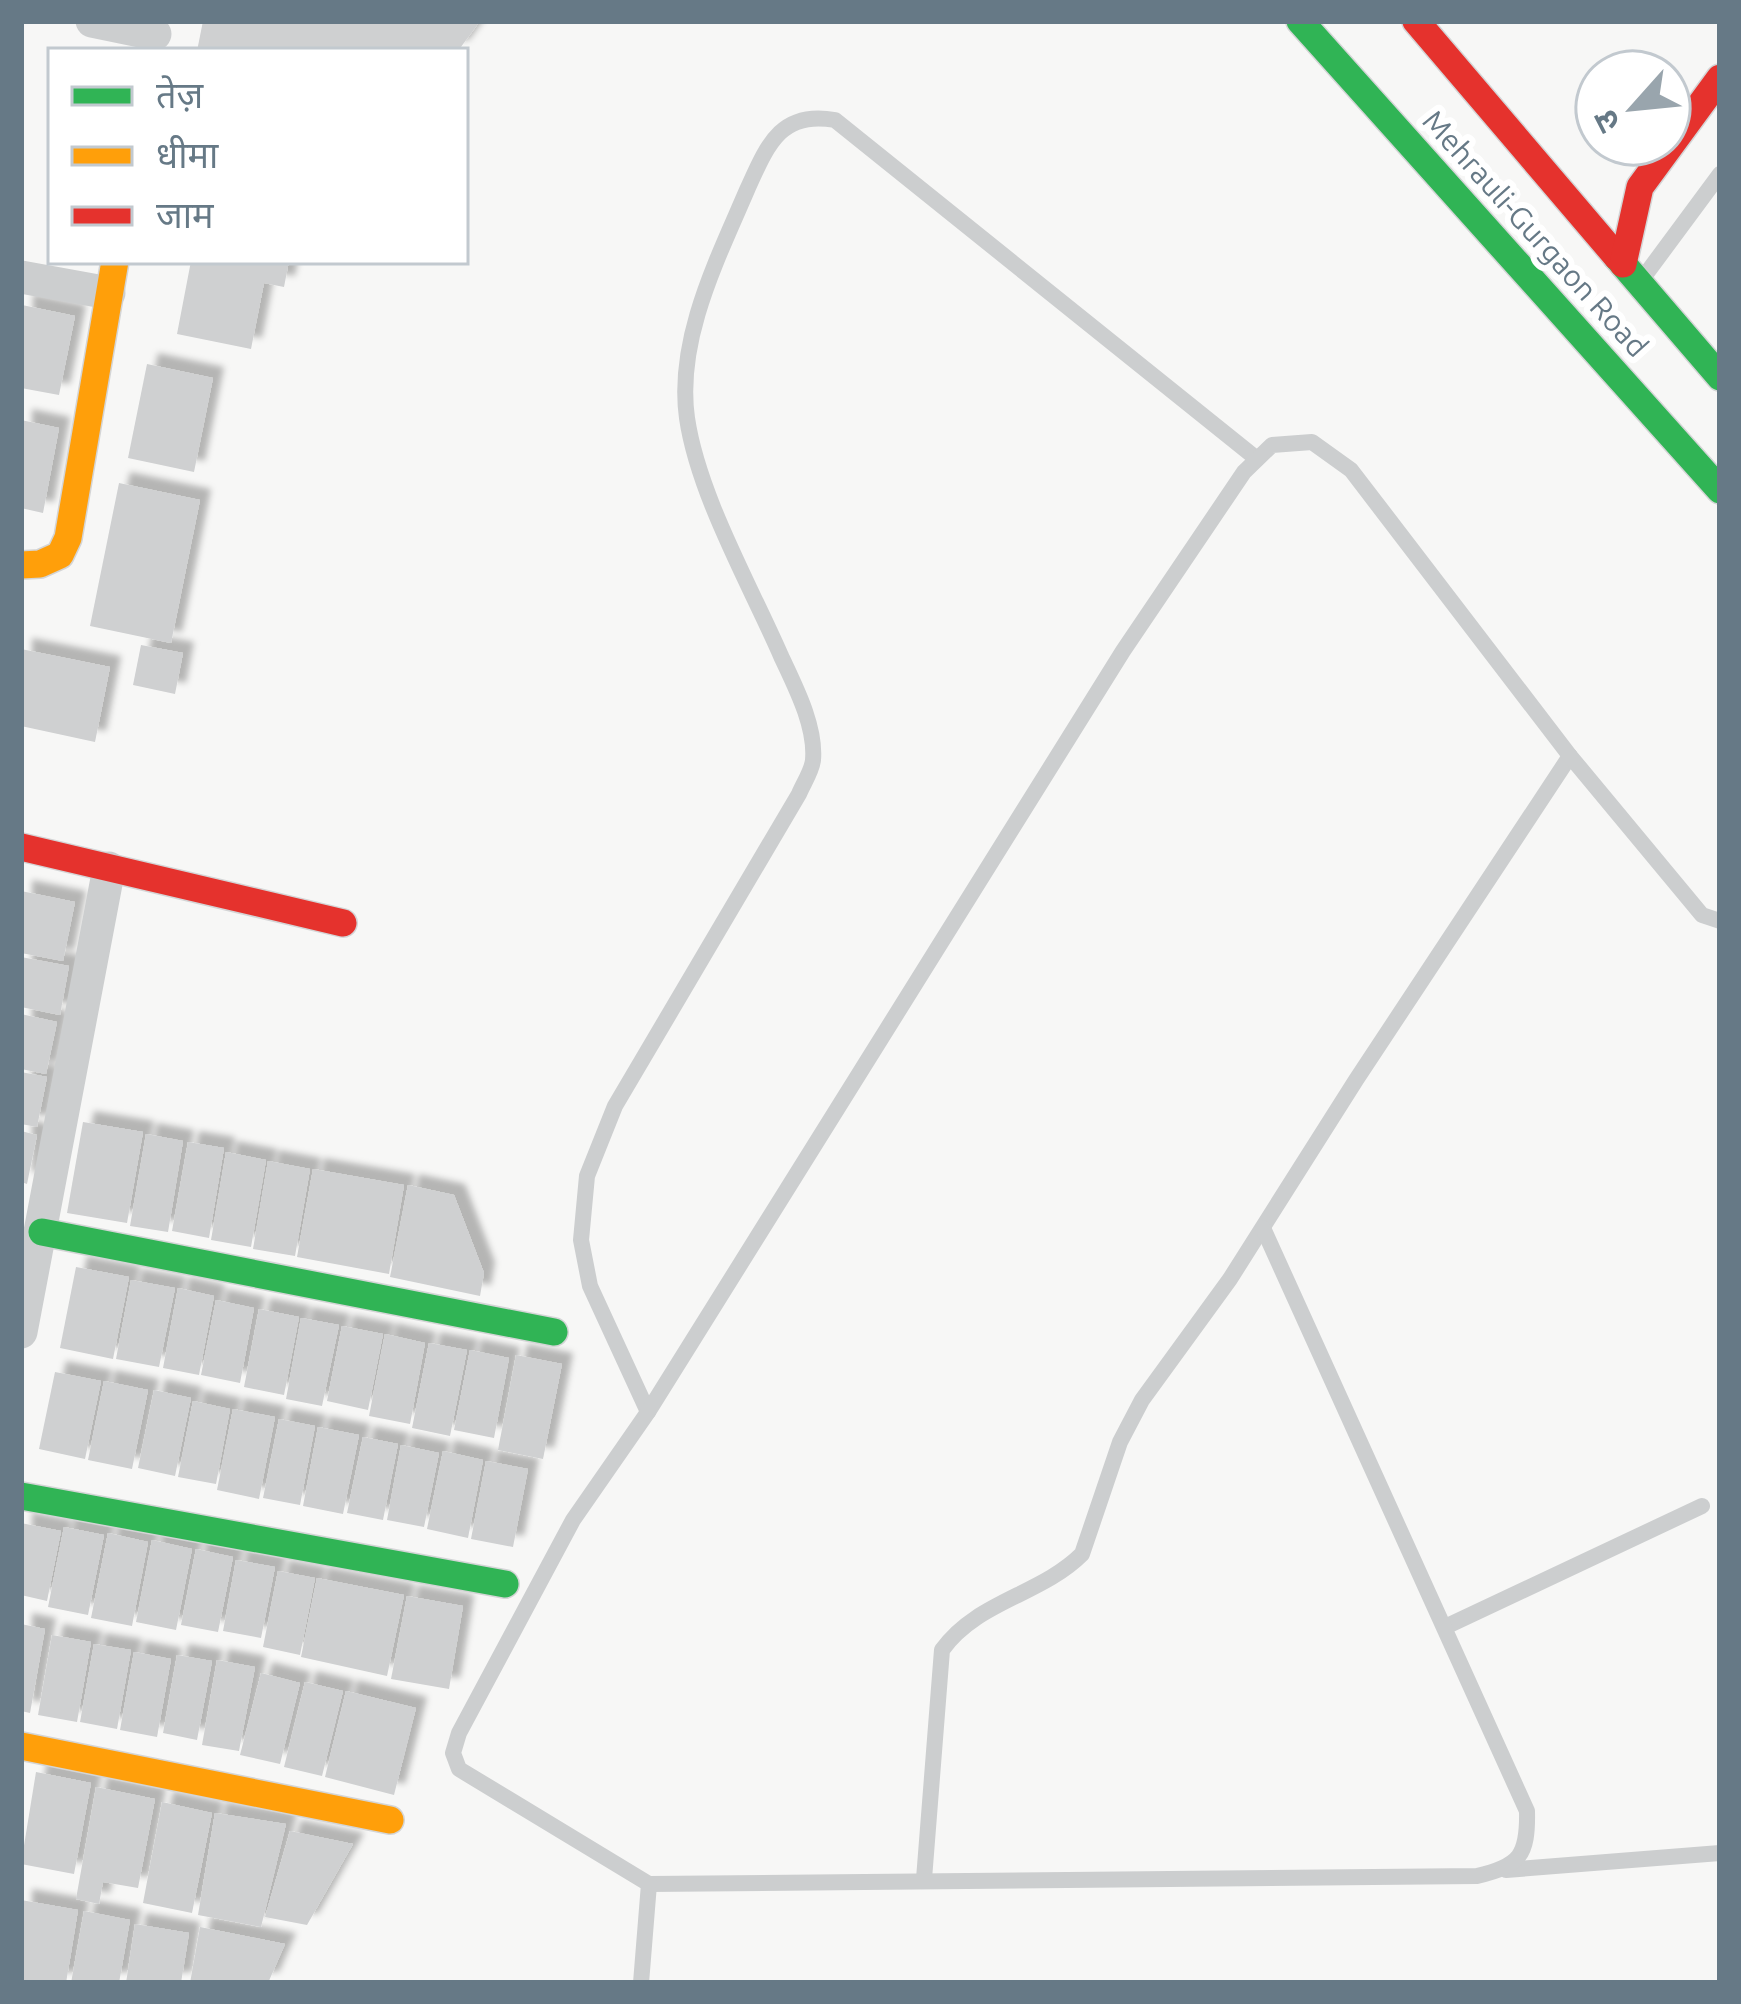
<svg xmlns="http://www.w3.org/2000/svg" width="1741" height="2004" viewBox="0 0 1741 2004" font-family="Ubuntu,'Noto Sans Devanagari',sans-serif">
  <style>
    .building { fill: #cfd0d1; filter: url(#shadow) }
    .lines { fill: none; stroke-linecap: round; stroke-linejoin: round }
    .fast-casing { stroke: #d4d5d6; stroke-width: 30 }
    .slow-casing { stroke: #d4d5d6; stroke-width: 30 }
    .jam-casing { stroke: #d4d5d6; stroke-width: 30 }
    .lane { stroke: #cccecf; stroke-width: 16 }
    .street { stroke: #cccecf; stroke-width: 33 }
    .fast { stroke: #30b455; stroke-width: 27 }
    .slow { stroke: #ff9f0a; stroke-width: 27 }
    .jam { stroke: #e5322d; stroke-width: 27 }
    .labels { text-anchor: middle; stroke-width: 12; stroke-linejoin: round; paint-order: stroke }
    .street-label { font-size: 30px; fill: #667986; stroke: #fff }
  </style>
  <defs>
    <filter id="shadow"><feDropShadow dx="11" dy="-11" stdDeviation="3" flood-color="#0004"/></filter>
  </defs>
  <rect width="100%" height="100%" fill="#f7f7f6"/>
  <g class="building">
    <polygon points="203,21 480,21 458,51 197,51"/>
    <polygon points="191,261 289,261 284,287 264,283 251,349 177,334"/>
    <polygon points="22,305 75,316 59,395 21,388"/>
    <polygon points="147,364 213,378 194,472 128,458"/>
    <polygon points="21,420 59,428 43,513 21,508"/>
    <polygon points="119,483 200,500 171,643 90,626"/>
    <polygon points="141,645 183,653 175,694 133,685"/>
    <polygon points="21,649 110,667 95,742 21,726"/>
    <polygon points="21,891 75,902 63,961 21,953"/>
    <polygon points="21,957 69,966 60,1015 21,1007"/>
    <polygon points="21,1014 57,1022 46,1074 21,1069"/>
    <polygon points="21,1072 47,1077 37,1127 21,1124"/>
    <polygon points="83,1122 143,1132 127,1223 67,1213"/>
    <polygon points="21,1131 37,1135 27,1184 21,1182"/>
    <polygon points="146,1134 183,1141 168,1232 130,1226"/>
    <polygon points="188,1142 224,1148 209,1238 172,1231"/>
    <polygon points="226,1152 266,1160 251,1247 211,1240"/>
    <polygon points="268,1161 310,1169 295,1256 253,1249"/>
    <polygon points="313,1169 404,1185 389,1274 297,1257"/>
    <polygon points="408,1185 454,1195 484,1273 480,1296 390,1277"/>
    <polygon points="76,1267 129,1277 113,1359 60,1348"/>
    <polygon points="131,1280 175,1288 159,1367 116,1359"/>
    <polygon points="178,1288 214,1296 199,1375 163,1368"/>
    <polygon points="216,1300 254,1308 240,1383 201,1375"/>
    <polygon points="259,1309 299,1317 284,1395 244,1387"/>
    <polygon points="301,1318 339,1325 322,1406 286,1399"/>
    <polygon points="342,1326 383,1334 368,1410 327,1401"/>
    <polygon points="385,1334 425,1343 410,1424 369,1416"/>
    <polygon points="429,1343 467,1350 450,1436 412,1428"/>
    <polygon points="470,1350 509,1358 494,1438 454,1430"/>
    <polygon points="516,1355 562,1364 543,1459 498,1450"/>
    <polygon points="55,1372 101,1381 85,1459 39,1449"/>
    <polygon points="104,1381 148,1390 132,1469 88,1460"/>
    <polygon points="154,1390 191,1398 175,1476 138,1468"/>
    <polygon points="193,1401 230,1409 216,1484 178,1477"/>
    <polygon points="233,1409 275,1417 259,1499 217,1490"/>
    <polygon points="279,1419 315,1426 300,1505 263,1498"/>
    <polygon points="318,1427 359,1435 343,1514 303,1506"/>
    <polygon points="363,1437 398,1444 383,1520 347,1513"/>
    <polygon points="401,1445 439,1453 424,1527 387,1520"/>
    <polygon points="443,1451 483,1460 468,1538 427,1529"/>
    <polygon points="486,1461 528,1469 513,1547 471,1539"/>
    <polygon points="21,1523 61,1531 47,1601 21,1595"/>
    <polygon points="64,1527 104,1535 88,1615 48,1607"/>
    <polygon points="108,1533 148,1542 132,1626 91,1618"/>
    <polygon points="152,1540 192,1549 176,1630 136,1622"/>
    <polygon points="196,1549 233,1557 218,1632 181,1625"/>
    <polygon points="236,1560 275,1567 261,1638 223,1631"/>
    <polygon points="278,1571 315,1578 300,1655 263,1647"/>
    <polygon points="317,1578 404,1595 387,1676 301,1657"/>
    <polygon points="407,1596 463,1606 449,1689 391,1679"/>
    <polygon points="21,1624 45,1629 30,1713 21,1711"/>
    <polygon points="52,1635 91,1642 77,1722 38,1715"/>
    <polygon points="94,1644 131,1650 117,1729 80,1722"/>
    <polygon points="134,1652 171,1659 157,1737 120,1730"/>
    <polygon points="177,1655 212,1661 197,1740 163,1733"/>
    <polygon points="217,1660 255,1667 239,1751 202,1745"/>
    <polygon points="261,1673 300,1683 280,1764 240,1755"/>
    <polygon points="305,1682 343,1691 322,1776 284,1767"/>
    <polygon points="346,1691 416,1708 394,1795 325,1777"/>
    <polygon points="36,1772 91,1783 74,1874 21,1864"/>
    <polygon points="96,1787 155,1799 138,1888 103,1882 99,1904 76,1899"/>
    <polygon points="162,1802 212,1813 192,1913 143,1903"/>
    <polygon points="215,1813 286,1824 261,1927 198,1915"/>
    <polygon points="290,1831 353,1844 307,1925 265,1917"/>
    <polygon points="21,1900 78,1910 66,1983 21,1983"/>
    <polygon points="84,1911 130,1920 119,1983 71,1983"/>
    <polygon points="135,1924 189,1933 181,1983 126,1983"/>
    <polygon points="200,1927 285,1944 268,1983 190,1983"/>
  </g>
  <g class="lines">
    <defs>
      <g id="fast">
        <polyline points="1300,21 1720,490"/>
        <polyline points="1617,257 1720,377"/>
        <polyline points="42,1232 554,1332"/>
        <polyline points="21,1496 505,1584"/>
      </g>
      <g id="slow">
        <polyline points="21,565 40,564 60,555 68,538 115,261"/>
        <polyline points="21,1746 390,1820"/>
      </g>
      <g id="jam">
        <polyline points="1416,21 1617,257"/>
        <polyline points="1623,264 1640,187 1720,78"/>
        <polyline points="21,847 343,923"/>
      </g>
    </defs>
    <use href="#fast" class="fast-casing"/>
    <use href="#slow" class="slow-casing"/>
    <use href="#jam" class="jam-casing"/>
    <g class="lane">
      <polyline points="1643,278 1720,174"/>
      <path d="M 648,1412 L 590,1286 L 581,1240 L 587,1176 L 615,1106 L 799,794 C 803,784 812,771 813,760 C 816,726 795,686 781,656 C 750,585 698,494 687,418 C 676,340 717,260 747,190 C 767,146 780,110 835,120 L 1257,459"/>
      <polyline points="1445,1627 1702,1506"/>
      <polyline points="1506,1870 1720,1853"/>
      <path d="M 924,1879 L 942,1650 C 977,1601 1041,1595 1082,1554 L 1120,1442 L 1142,1400 L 1230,1279 L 1356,1080 L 1570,756"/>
      <path d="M 649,1884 L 1477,1876 C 1520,1866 1528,1855 1527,1811 L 1263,1228"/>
      <polyline points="641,1983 649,1884 459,1769 453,1753 459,1733 573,1520 648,1412 1123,651 1244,472 1272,445 1312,442 1351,470 1570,756 1702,915 1720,921"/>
    </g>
    <g class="street">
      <polyline points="92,21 155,34"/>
      <polyline points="21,277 109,293"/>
      <polyline points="21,1332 109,868"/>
    </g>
    <use href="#fast" class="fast"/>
    <use href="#slow" class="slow"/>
    <use href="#jam" class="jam"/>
  </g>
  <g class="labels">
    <g class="street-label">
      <text transform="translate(1535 234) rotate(48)" y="10">Mehrauli-Gurgaon Road</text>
    </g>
  </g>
  <rect width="1741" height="2004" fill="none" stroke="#667986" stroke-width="48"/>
  <rect x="48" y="48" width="420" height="216" fill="#ffffff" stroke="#c2c9cf" stroke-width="3"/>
  <rect x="72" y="87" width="60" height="18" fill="#30b455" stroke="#c2c9cf" stroke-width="3"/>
  <text x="156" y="108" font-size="36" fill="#667986">तेज़</text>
  <rect x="72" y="147" width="60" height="18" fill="#ff9f0a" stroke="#c2c9cf" stroke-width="3"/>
  <text x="156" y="168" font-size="36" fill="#667986">धीमा</text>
  <rect x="72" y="207" width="60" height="18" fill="#e5322d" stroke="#c2c9cf" stroke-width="3"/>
  <text x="156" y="228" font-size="36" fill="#667986">जाम</text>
  <g transform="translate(1633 108) rotate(243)"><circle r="57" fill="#ffffff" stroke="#c2c9cf" stroke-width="3"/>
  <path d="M0-9L21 45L0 30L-21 45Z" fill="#99a5ad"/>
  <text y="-18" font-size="33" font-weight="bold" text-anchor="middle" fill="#667986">उ</text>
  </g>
</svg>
